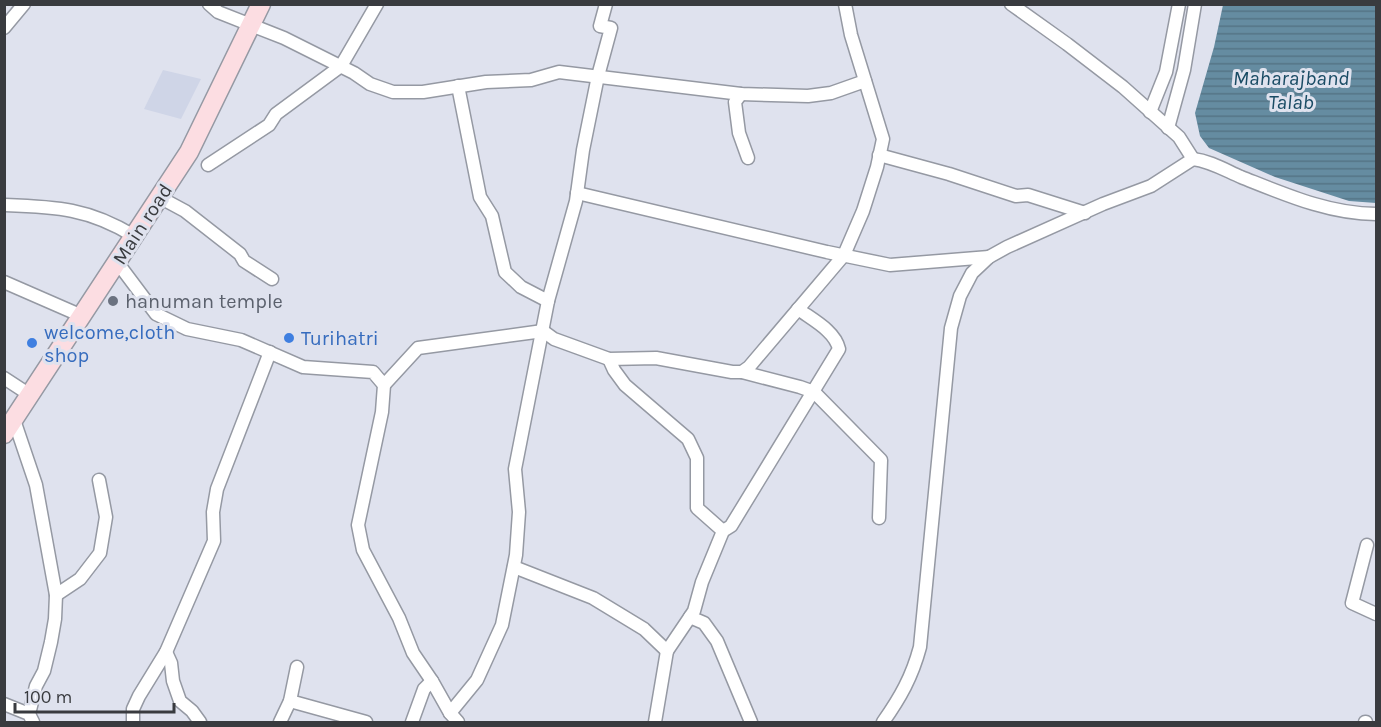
<svg xmlns="http://www.w3.org/2000/svg" width="1381" height="727" viewBox="0 0 1381 727" font-family="Karla,sans-serif">
  <style>
    .built { fill: #cfd5e7 }
    .water { fill: url(#water-rules) }
    .lines { fill: none; stroke-linecap: round; stroke-linejoin: round }
    .street-casing { stroke: #9599a3; stroke-width: 15 }
    .secondary-casing { stroke: #9599a3; stroke-width: 21 }
    .street { stroke: #fff; stroke-width: 12 }
    .secondary { stroke: #fcdde2; stroke-width: 18 }
    .worship-dot { fill: #6b7280; stroke: #dfe2ee; stroke-width: 2 }
    .shop-dot { fill: #3f7fe0; stroke: #dfe2ee; stroke-width: 2 }
    .labels { text-anchor: middle; stroke-width: 6; stroke-linejoin: round; paint-order: stroke }
    .street-label { font-size: 20px; fill: #393b3f; stroke: #dfe2ee }
    .worship-label { font-size: 20px; fill: #5b616d; stroke: #dfe2ee; text-anchor: start }
    .shop-label { font-size: 20px; fill: #366cbe; stroke: #dfe2ee; text-anchor: start }
    .water-label { font-size: 21px; font-style: italic; fill: #194b64; stroke: #dfe2ee }
  </style>
  <defs>
    <pattern id="water-rules" width="6" height="5" patternUnits="userSpaceOnUse" patternTransform="scale(1.5)"><rect width="6" height="5" fill="#658ca1"/><path d="M0 2.5h6" fill="none" stroke="#547485"/></pattern>
  </defs>
  <rect width="100%" height="100%" fill="#dfe2ee"/>
  <polygon class="built" points="163,70 201,79 181,119 144,109"/>
  <polygon class="water" points="1223,5 1376,5 1376,203 1349,201 1275,177 1209,148 1200,136 1195,113 1214,47"/>
  <g class="lines">
    <defs>
      <g id="street">
        <polyline points="209,4 218,12 284,38 354,73 370,84 393,92 423,92 486,82 531,80 559,72 741,94 808,96 831,93 865,81"/>
        <polyline points="1011,4 1067,44 1123,87 1179,137 1193,159"/>
        <polyline points="4,28 24,4"/>
        <polyline points="458,86 480,197 492,216 505,272 521,287 548,301"/>
        <polyline points="741,94 735,102 739,133 748,158"/>
        <polyline points="1150,112 1166,72 1179,4"/>
        <polyline points="1168,128 1184,70 1195,4"/>
        <polyline points="879,155 949,174 1016,196 1028,195 1085,213"/>
        <polyline points="208,165 269,125 276,114 341,66 377,4"/>
        <polyline points="577,193 827,252 890,265 989,257"/>
        <polyline points="159,197 185,211 240,254 244,261 272,279"/>
        <path d="M 4,205 C 57,207 88,208 134,236"/>
        <polyline points="117,262 156,314 187,329 241,340 303,367 373,372 384,385 382,412 358,525 363,550 399,618 413,653 432,681 450,713 458,722"/>
        <polyline points="4,282 82,316"/>
        <polyline points="609,359 614,370 625,385 688,439 697,458 697,508 723,531"/>
        <polyline points="742,372 800,387 814,392 881,460 879,518"/>
        <polyline points="4,378 30,395"/>
        <polyline points="384,385 418,348 543,331 554,339 609,359 656,358 732,372 742,372 749,367 844,255 863,211 877,167 883,139 851,35 845,4"/>
        <polyline points="14,420 36,485 56,595 55,619 51,642 44,671 36,686 29,714"/>
        <polyline points="1367,545 1352,603 1376,614"/>
        <path d="M 514,567 L 593,598 L 644,629 L 667,651 L 694,611 L 702,582 L 723,531 L 731,526 L 839,349 C 835,331 813,320 798,309"/>
        <polyline points="56,595 80,579 100,553 106,517 99,480"/>
        <polyline points="690,617 704,623 717,641 751,722"/>
        <polyline points="166,652 171,663 173,681 180,701 192,711 200,722"/>
        <polyline points="290,701 366,722"/>
        <polyline points="4,704 29,714 33,722"/>
        <polyline points="450,713 477,680 502,625 516,555 519,512 515,469 548,301 576,201 583,150 598,76 611,28 600,26 606,4"/>
        <polyline points="133,722 133,709 139,696 166,652 214,541 213,512 217,489 270,352"/>
        <polyline points="280,722 290,701 297,667"/>
        <polyline points="412,722 424,689 432,681"/>
        <polyline points="655,722 667,651"/>
        <path d="M 883,722 C 900,698 912,677 920,647 L 951,328 L 960,296 L 972,273 L 989,257 L 1007,247 L 1103,204 L 1151,186 L 1193,159 C 1210,161 1225,170 1241,177 C 1284,194 1329,214 1376,214"/>
        <polyline points="1365,722 1366,722"/>
      </g>
      <polyline id="secondary" points="4,434 189,152 261,4"/>
    </defs>
    <use href="#street" class="street-casing"/>
    <use href="#secondary" class="secondary-casing"/>
    <use href="#street" class="street"/>
    <use href="#secondary" class="secondary"/>
  </g>
  <circle class="worship-dot" cx="113" cy="301" r="6"/>
  <g class="shop-dot">
    <circle cx="289" cy="338" r="6"/>
    <circle cx="32" cy="343" r="6"/>
  </g>
  <g class="labels">
    <g class="street-label">
      <text transform="translate(142 224) rotate(-57)" y="7">Main road</text>
    </g>
    <g class="worship-label">
      <text x="125" y="308">hanuman temple</text>
    </g>
    <g class="shop-label">
      <text x="44" y="339">welcome,cloth<tspan x="44" dy="23">shop</tspan></text>
      <text x="301" y="345">Turihatri</text>
    </g>
    <g class="water-label">
      <text x="1291" y="85">Maharajband<tspan x="1291" dy="24">Talab</tspan></text>
    </g>
  </g>
  <rect width="1381" height="727" fill="none" stroke="#393b3f" stroke-width="12"/>
  <path d="M15 703v9h159v-9" fill="none" stroke="#393b3f" stroke-width="3"/>
  <text x="24" y="703" font-size="18" fill="#393b3f" stroke="#dfe2ee" stroke-width="4.5" paint-order="stroke">100 m</text>
</svg>
